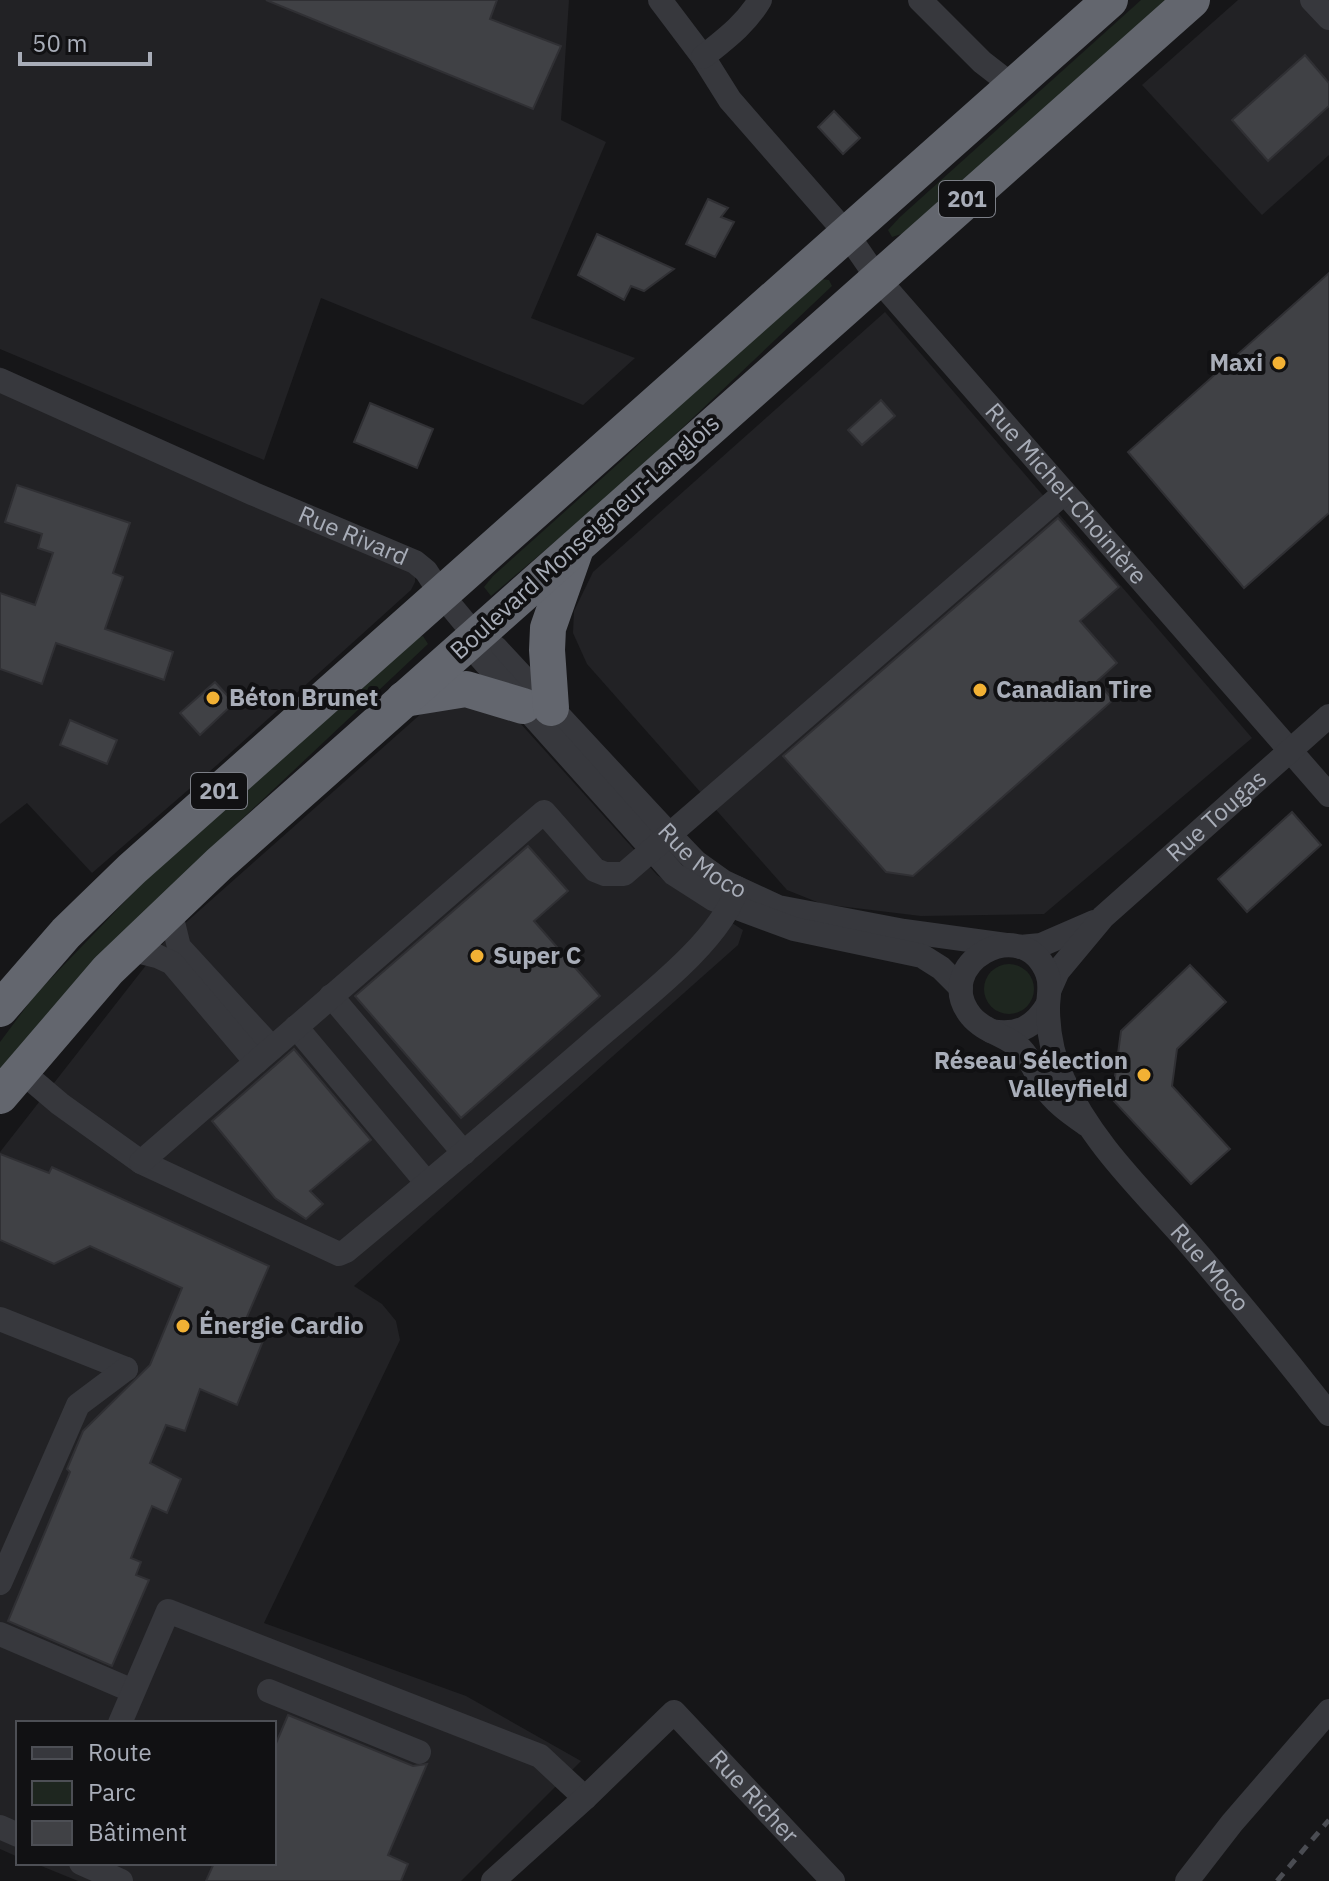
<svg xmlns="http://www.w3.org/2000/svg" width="1329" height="1881" viewBox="0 0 1329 1881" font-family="'IBM Plex Sans',sans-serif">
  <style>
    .built { fill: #222225 }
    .green { fill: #1e261f }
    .building { fill: #404145; stroke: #303034; stroke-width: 2 }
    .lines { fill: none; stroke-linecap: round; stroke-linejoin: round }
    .minor { stroke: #37383d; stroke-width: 24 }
    .highway { stroke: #63666e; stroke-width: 36 }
    .rail { stroke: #4a4c52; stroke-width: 5; stroke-dasharray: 10 8; stroke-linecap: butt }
    .poi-dot { fill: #f2b134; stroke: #111113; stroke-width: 3 }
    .labels { text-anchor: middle; stroke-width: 8; stroke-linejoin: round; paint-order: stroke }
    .shield { fill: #111113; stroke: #7b7e86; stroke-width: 2 }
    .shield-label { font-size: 22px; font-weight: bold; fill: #a8adb8 }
    .poi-label { font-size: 24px; font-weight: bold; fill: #a8adb8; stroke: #111113; text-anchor: start }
    .street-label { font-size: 24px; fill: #a8adb8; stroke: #111113 }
  </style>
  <rect width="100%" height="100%" fill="#161618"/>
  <g class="built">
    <polygon points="0,0 569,0 561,120 606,142 531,318 635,358 583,405 321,298 264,460 0,349"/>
    <polygon points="1238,0 1329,0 1329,155 1262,215 1142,85"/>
    <polygon points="885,312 1252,738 1044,914 921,916 822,904 787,890 587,664 573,633 574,611 593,572"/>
    <polygon points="0,367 402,561 415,573 415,582 411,590 217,765 92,873 27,803 0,824"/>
    <polygon points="441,696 491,707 520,723 657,875 743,930 738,945 354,1286 382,1304 396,1321 400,1340 264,1623 466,1696 581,1761 461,1881 78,1881 34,1863 274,1863 274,1723 18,1723 18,1857 0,1849 0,1152 165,941"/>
  </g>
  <g class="green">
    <polygon points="1141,0 1168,0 908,232 892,237 888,230 900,217"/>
    <polygon points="821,279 829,280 832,286 622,485 491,596 484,587 493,576 619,463 743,345"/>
    <polygon points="423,636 428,644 174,883 0,1076 0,1042 35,995 162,863 411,639"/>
    <circle cx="1009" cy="989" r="25"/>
  </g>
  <g class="building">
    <polygon points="266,0 497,0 490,19 561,46 533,109"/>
    <polygon points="1305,55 1329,83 1329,106 1268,161 1232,120"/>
    <polygon points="834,111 860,138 843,154 818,127"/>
    <polygon points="708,199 728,208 721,217 734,222 715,257 686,244"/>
    <polygon points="597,234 674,269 644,291 631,286 624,300 578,275"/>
    <polygon points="1329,273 1329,513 1244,588 1128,452"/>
    <polygon points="881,400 895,416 862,445 848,430"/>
    <polygon points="370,403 433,429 417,468 354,442"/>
    <polygon points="17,485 130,523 113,573 123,577 105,629 173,652 164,680 56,643 42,684 0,669 0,593 35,605 53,553 38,548 42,534 5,522"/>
    <polygon points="1058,518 1119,587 1080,621 1117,663 1097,681 1113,700 913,876 886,872 783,756"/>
    <polygon points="215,682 234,703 200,735 180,713"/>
    <polygon points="70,720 117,740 107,764 60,745"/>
    <polygon points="1292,812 1321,845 1247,912 1218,879"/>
    <polygon points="528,846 568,891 534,921 600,996 461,1118 355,996"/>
    <polygon points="1190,965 1226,1002 1177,1049 1172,1086 1230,1149 1191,1184 1112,1099 1121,1031"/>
    <polygon points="294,1049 371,1140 310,1191 323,1204 306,1219 275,1198 212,1121"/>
    <polygon points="0,1154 49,1173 52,1167 269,1266 243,1326 265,1336 237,1405 200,1389 185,1431 166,1425 150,1463 181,1479 167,1513 152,1506 131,1558 141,1562 136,1575 149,1580 112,1666 8,1621 70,1472 67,1469 83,1431 150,1365 182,1288 90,1246 54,1264 0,1240"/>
    <polygon points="288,1715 413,1766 427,1764 388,1855 408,1864 401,1881 206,1881 214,1863 274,1863 274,1748"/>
  </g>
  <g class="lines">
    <g class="minor">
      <path id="s1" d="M 660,0 L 703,57 L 730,100 L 847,234 L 878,279 L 1329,795"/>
      <polyline points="920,0 982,62 1013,86"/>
      <polyline points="1312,0 1329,18"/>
      <path d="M 703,57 C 724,40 746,24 760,0"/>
      <path id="s2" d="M 0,380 L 254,494 L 415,562 L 426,571 L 441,594 L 475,635 L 496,648 L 670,835 L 696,862 L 724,882 L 778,907 L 904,931 L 1006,945"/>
      <polyline points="475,635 481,658 674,874 713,899 794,929 922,956 941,968 961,988"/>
      <polyline points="170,910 179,947 272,1048"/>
      <polyline points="1020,947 1041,945 1094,922"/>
      <polyline points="129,949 157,956 172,963 256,1062"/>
      <path id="s3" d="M 1050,989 L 1058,971 L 1103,917 L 1329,716"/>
      <polyline points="331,996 464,1153"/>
      <polyline points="296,1027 427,1183"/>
      <path d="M 991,1031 C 1017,1036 1035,1027 1048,1004"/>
      <path d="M 20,1070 L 60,1104 L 141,1162 L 339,1254 L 346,1251 C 429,1182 511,1113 593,1042 C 636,1004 721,943 737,888"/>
      <path id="s4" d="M 1087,1125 C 1070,1113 1055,1103 1043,1085 C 1035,1073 1031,1059 1021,1049 C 1007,1035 984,1032 971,1016 C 930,965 1022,911 1047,973 C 1052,985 1048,996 1048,1008 C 1048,1032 1053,1057 1063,1079 C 1090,1141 1143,1191 1187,1241 C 1236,1298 1283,1355 1329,1414"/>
      <polyline points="141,1162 544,812 595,870 605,874 624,874 1064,493"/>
      <polyline points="0,1319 126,1369"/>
      <polyline points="0,1583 78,1405 126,1369"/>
      <polyline points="0,1634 133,1691"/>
      <polyline points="269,1691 419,1752"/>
      <polyline points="120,1723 168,1611 540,1756 585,1798"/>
      <polyline points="0,1827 18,1835"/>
      <polyline points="81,1863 121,1881"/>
      <path id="s5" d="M 493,1881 L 585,1798 L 674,1712 L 833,1881"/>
      <polyline points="1187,1881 1232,1823 1329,1711"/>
    </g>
    <g class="highway">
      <polyline points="404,699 466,689 523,706"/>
      <polyline points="551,708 547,650 548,628 575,551"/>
      <polyline points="0,1009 66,933 132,869 1110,0"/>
      <polyline points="0,1096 108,970 219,864 1192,0"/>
    </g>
    <polyline class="rail" points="1277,1881 1329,1820"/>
  </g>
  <g class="poi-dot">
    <circle cx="1279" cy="363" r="8"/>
    <circle cx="980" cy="690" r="8"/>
    <circle cx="213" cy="698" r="8"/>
    <circle cx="477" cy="956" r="8"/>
    <circle cx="1144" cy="1075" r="8"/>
    <circle cx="183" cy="1326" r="8"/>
  </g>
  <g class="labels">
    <g class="shield">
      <rect x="939" y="181" width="56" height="36" rx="6"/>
      <rect x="191" y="773" width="56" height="36" rx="6"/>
    </g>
    <g class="shield-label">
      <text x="967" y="207">201</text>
      <text x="219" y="799">201</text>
    </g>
    <g class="poi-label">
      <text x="1263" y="371" text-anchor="end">Maxi</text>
      <text x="996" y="698">Canadian Tire</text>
      <text x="229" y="706">Béton Brunet</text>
      <text x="493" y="964">Super C</text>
      <text x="1128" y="1069" text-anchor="end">Réseau Sélection<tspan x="1128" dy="28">Valleyfield</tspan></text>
      <text x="199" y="1334">Énergie Cardio</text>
    </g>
    <g class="street-label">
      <text dy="8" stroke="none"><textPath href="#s1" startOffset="640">Rue Michel-Choinière</textPath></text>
      <text dy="8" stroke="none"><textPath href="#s2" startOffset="386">Rue Rivard</textPath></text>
      <text transform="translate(585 537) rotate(-42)" y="8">Boulevard Monseigneur-Langlois</text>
      <text dy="8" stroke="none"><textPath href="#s3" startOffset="242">Rue Tougas</textPath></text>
      <text dy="8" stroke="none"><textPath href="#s2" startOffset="870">Rue Moco</textPath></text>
      <text dy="8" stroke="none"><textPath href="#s4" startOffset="662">Rue Moco</textPath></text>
      <text dy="8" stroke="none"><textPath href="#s5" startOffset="364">Rue Richer</textPath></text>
    </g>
  </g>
  <rect x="16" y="1721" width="260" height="144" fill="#111113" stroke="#4d4f55" stroke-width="2"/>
  <rect x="32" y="1747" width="40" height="12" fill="#37383d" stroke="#4d4f55" stroke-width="2"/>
  <text x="88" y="1761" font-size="24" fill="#a8adb8">Route</text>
  <rect x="32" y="1781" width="40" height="24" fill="#1e261f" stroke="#4d4f55" stroke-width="2"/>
  <text x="88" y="1801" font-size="24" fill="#a8adb8">Parc</text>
  <rect x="32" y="1821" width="40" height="24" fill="#404145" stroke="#4d4f55" stroke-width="2"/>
  <text x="88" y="1841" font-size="24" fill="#a8adb8">Bâtiment</text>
  <path d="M20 52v12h130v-12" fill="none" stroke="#a8adb8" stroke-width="4"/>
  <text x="32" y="52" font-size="24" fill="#a8adb8" stroke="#111113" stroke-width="6" paint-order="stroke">50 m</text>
</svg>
